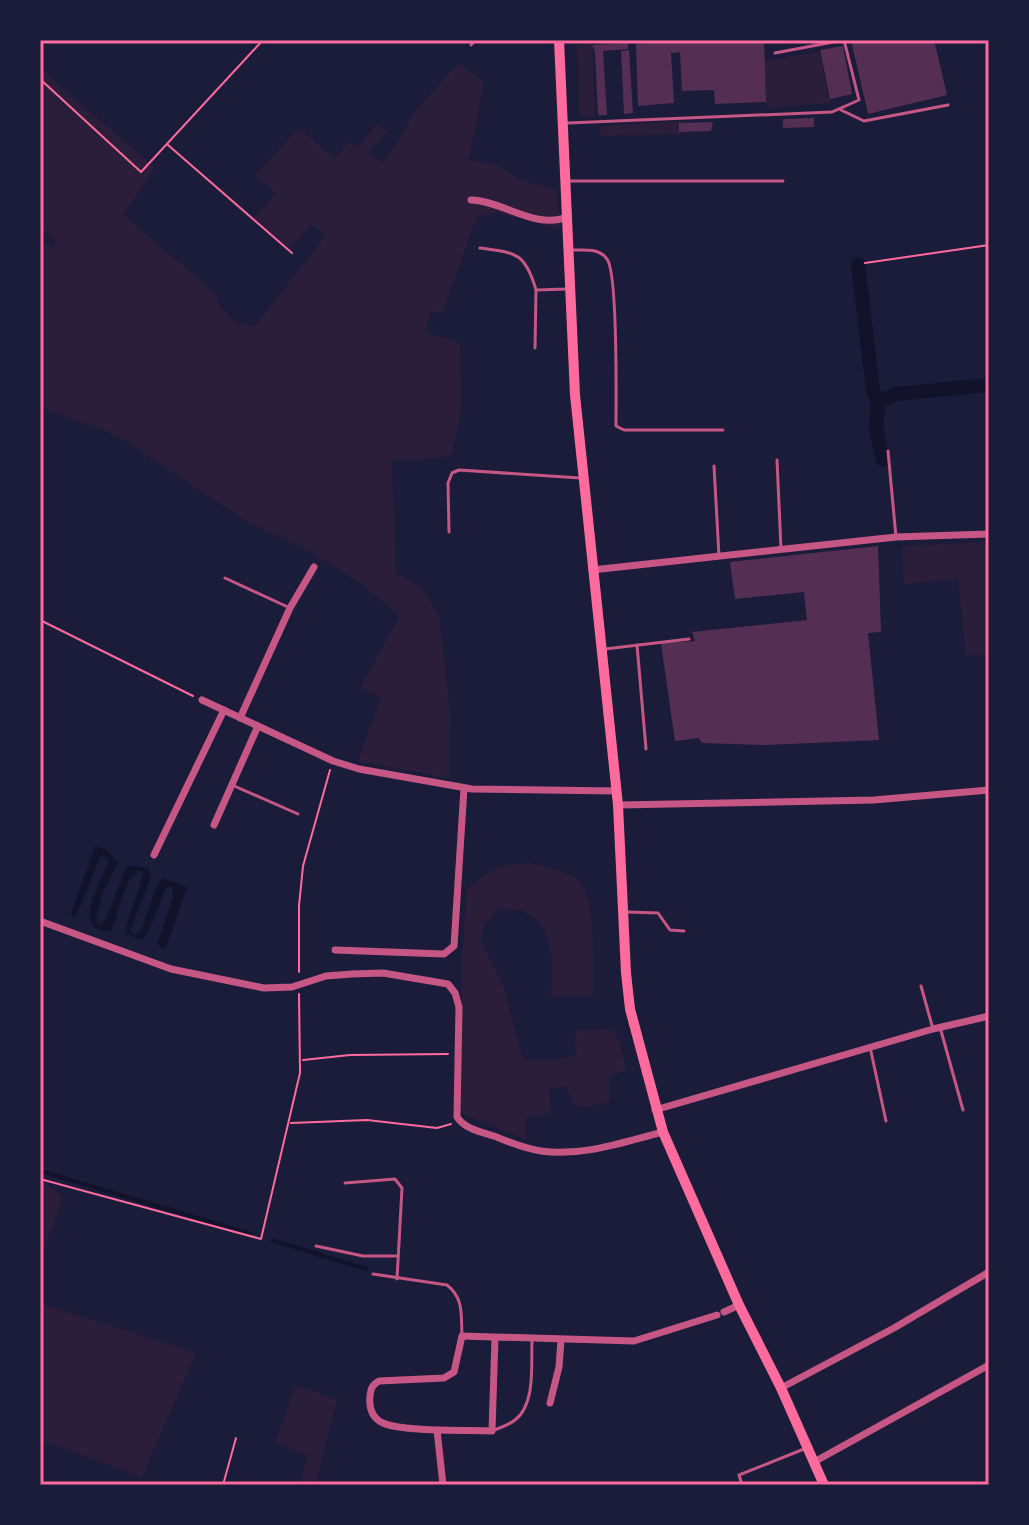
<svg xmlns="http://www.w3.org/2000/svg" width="1029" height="1525" viewBox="0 0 1029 1525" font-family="'DM Sans',sans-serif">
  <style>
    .green { fill: #2a1e3b }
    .water { fill: #12122b }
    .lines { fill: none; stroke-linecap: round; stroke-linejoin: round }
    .stream { stroke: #12122b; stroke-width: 4 }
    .canal { stroke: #12122b; stroke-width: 14 }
    .building { fill: #542f53 }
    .path { stroke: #ff6b9d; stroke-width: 2 }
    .service { stroke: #c65784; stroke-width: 3 }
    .minor { stroke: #c65784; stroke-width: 7 }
    .secondary { stroke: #ff6b9d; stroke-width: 10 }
    .neatline { fill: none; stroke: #ff6b9d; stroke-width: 3 }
  </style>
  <rect width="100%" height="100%" fill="#1b1b3a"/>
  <g class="green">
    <polygon points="592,44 595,117 579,116 577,45"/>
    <polygon points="819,52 830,103 766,108 764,61"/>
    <polygon points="459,63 484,82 469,160 498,165 519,179 556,190 560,229 494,212 477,217 442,313 431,311 425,332 460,343 461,411 451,457 392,461 396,573 421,587 439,616 450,710 449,778 358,761 381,698 360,687 400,616 359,582 311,552 245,520 116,435 40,407 40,243 53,247 56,241 40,228 40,68 155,168 123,215 219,296 216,303 237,324 255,326 326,235 310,225 291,249 254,218 276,193 255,175 299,128 334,159 350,141 358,148 376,124 388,131 368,152 382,162 398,141 415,111"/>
    <polygon points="682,121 682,134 600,136 601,126"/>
    <polygon points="989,542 989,655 966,655 958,579 904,584 902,546"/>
    <path d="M 530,863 C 546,867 564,870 578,879 C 596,892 593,973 594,996 L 550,997 C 554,970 556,926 525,912 C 519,909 508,910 500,909 L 485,923 L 481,940 L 503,985 L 523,1059 L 552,1061 L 577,1054 L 574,1039 L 578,1030 L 614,1029 L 620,1043 L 626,1070 L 609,1076 L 610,1101 L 588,1107 L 575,1106 L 566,1087 L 550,1089 L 551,1113 L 525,1118 L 526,1140 L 463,1114 L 460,1105 L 462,957 L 467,889 C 491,869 499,864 530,863 Z"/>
    <polygon points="40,1179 63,1198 40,1260"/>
    <polygon points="40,1303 196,1353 142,1477 40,1440"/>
    <polygon points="296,1385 337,1399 315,1485 300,1485 308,1455 275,1443"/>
  </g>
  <path class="water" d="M 95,847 L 105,849 L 118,862 L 102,895 L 96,920 L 101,925 L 106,919 L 127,865 L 148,869 L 151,877 L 130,931 L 135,935 L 141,931 L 157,885 L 163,878 L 187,887 L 167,945 L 163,949 L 157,944 L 173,897 L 172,887 L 166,887 L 149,930 L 142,940 L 125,934 C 128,913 140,894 143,872 L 139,870 C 120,885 121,911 111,931 C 69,931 102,881 109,861 L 104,855 L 100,857 L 77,914 L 74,918 L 71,914 Z"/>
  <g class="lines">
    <g class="stream">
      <polyline points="40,1171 251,1234"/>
      <polyline points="272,1240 366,1269"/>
    </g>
    <g class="canal">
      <polyline points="858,264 873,391 878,402"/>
      <polyline points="883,460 876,427 878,402 896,394 989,385"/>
    </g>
  </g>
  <g class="building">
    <polygon points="680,40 764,40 766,102 715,104 714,90 682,91 680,52 671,53 674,103 638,106 636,44"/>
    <polygon points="851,40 934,40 947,95 868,114"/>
    <polygon points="628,43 628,49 603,51 607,115 598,115 595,52 592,45"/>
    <polygon points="843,46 852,94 830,99 820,50"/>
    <polygon points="629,50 633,113 624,114 621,51"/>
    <polygon points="814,118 814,127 783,128 783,119"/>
    <polygon points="713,122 711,131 679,132 679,123"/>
    <polygon points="878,546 881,632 868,633 879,740 766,745 702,743 699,738 675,741 661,643 695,641 692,632 807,620 804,592 735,599 730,562"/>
  </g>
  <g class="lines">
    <g class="path">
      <polyline points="40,79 141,172 263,40"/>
      <polyline points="168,145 292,253"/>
      <polyline points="865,263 989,245"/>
      <polyline points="40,620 193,696"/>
      <polyline points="299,972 299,906 303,866 330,770"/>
      <polyline points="303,1060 350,1055 448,1054"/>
      <polyline points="291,1123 367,1120 437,1128 451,1124"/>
      <polyline points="40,1179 261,1239 300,1073 299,994"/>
      <polyline points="223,1485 236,1438"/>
    </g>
    <g class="service">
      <polyline points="471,45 475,40"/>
      <polyline points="775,53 844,40"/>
      <polyline points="841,110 864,121 948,105"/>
      <polyline points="568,123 832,112 859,100 844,40"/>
      <polyline points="567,181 783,181"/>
      <path d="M 480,248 C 516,253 525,252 536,290"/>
      <path d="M 573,250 C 585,250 599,248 607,259 C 618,273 616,400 616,426 L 624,430 L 723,430"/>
      <polyline points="535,348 536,290 567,289"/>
      <polyline points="888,451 896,537"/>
      <polyline points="777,460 781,549"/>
      <polyline points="714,466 719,556"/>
      <polyline points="449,532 448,483 452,473 459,470 580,478"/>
      <polyline points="225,578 290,608"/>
      <polyline points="637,645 646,749"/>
      <polyline points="605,649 689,639"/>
      <polyline points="232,785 298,814"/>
      <polyline points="627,912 658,913 670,930 684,931"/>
      <polyline points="921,986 933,1029"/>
      <polyline points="940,1027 963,1110"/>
      <polyline points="870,1047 886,1121"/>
      <polyline points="345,1183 395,1179 402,1188 397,1279"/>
      <polyline points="316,1246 363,1256 398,1256"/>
      <path d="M 373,1274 L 447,1285 C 464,1298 461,1316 462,1336"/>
      <path d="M 492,1431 C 499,1428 509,1425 515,1420 C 536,1404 531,1363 532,1340"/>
      <polyline points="742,1485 739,1475 804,1449"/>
    </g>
    <g class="minor">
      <path d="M 471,200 C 503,201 536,230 567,217"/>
      <polyline points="592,570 896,537 989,534"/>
      <polyline points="202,700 333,761 359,769 472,789 616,791"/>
      <polyline points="240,718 290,608 314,567"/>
      <polyline points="618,805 874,800 989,790"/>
      <polyline points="214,825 258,726"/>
      <polyline points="154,855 224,710"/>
      <path d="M 40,921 L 171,969 L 264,988 L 292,987 L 326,976 L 352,974 L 383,973 L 448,984 L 455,993 L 459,1007 L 457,1117 C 465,1129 481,1132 494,1136 C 509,1142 525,1149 541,1151 C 582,1157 623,1142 663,1132"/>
      <polyline points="335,950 444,954 454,946 464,788"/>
      <polyline points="655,1110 933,1029 989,1016"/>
      <polyline points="724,1312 739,1305"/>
      <path d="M 495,1338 L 492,1431 C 467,1430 403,1432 383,1423 C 372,1418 369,1407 370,1396 C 371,1388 372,1385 379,1381 L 444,1378 L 454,1372 L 462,1336 L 634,1341 L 717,1315"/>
      <polyline points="781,1388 894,1328 989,1272"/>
      <polyline points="550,1403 559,1367 561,1340"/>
      <polyline points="437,1430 443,1485"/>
      <polyline points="814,1462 989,1365"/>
    </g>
    <polyline class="secondary" points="559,40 575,395 618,805 626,973 630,1009 663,1132 739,1305 781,1388 824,1485"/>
  </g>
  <rect width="1029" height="1525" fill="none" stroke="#1b1b3a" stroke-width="84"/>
  <rect x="42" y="42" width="945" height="1441" class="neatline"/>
</svg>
